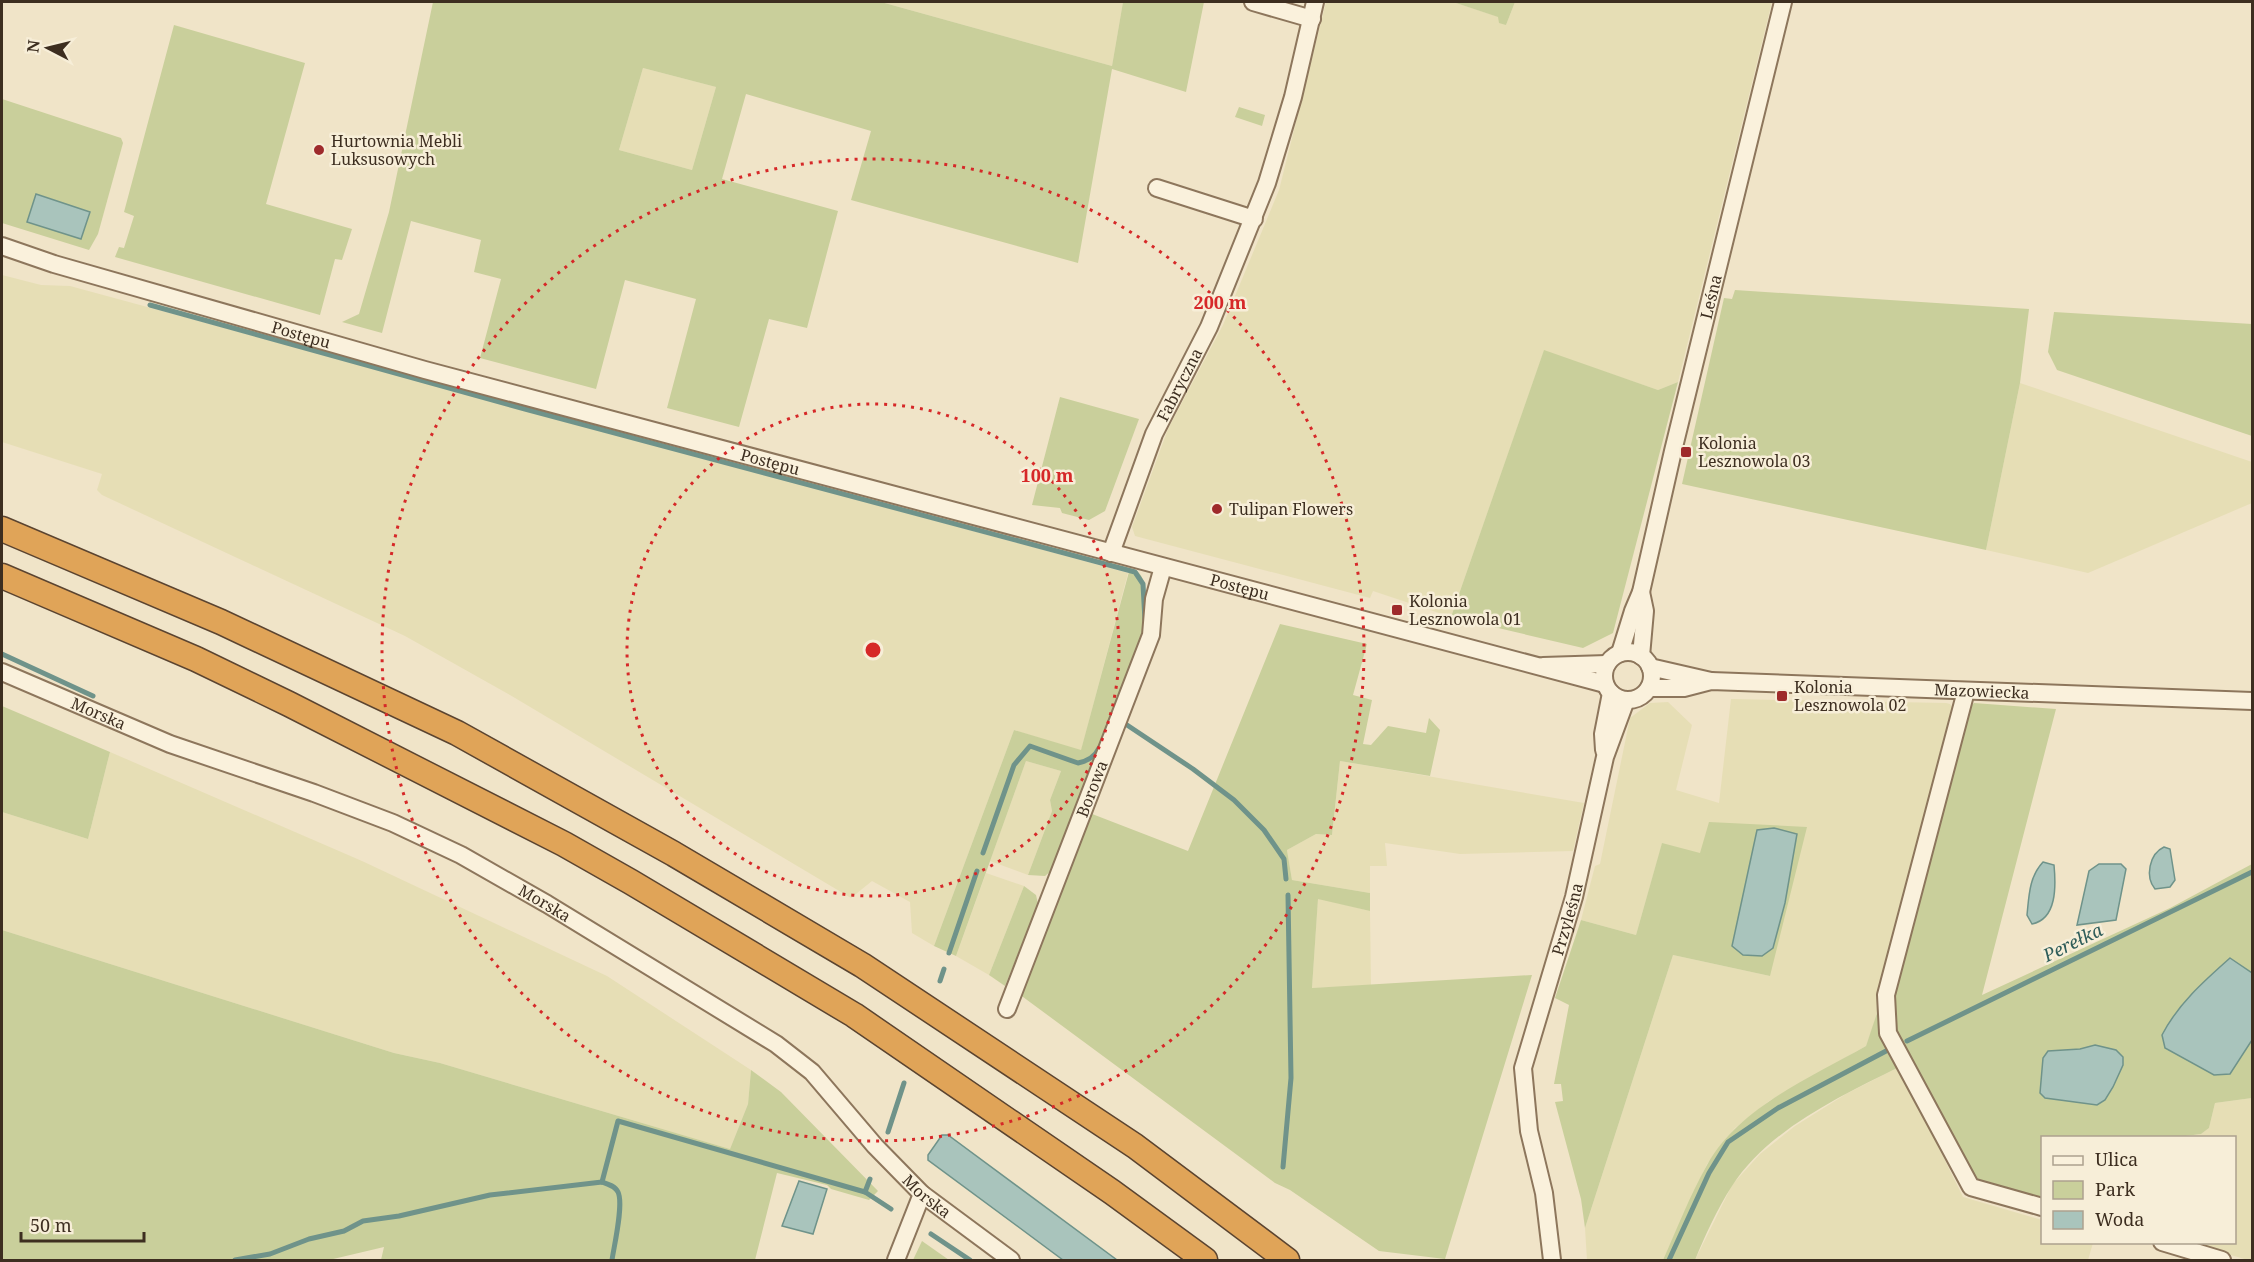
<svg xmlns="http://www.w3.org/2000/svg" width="2254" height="1262" viewBox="0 0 2254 1262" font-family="'Noto Serif',serif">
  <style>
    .farmland { fill: #e6deb5 }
    .green { fill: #c9cf9b; fill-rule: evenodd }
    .water { fill: #a9c4bc; stroke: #6f938a; stroke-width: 1.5 }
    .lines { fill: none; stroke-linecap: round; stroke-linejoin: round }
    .stream { stroke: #6f938a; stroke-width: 5 }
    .minor-casing { stroke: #8d765c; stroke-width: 20 }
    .highway-casing { stroke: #5b4430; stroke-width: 27 }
    .minor { stroke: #faf1dc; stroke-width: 16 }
    .highway { stroke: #e0a458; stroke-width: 24 }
    .ring { fill: none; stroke: #d62828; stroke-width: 3; stroke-dasharray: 3 6 }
    .poi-dot { fill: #9e2a2b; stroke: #f7eed8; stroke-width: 2 }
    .labels { text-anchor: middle; stroke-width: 5; stroke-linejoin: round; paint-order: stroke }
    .poi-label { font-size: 16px; fill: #3d2e20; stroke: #f7eed8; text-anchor: start }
    .street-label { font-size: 16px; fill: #3d2e20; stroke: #f7eed8 }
    .water-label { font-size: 18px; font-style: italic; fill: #2f5d5a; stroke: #f7eed8 }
    .centre { fill: #d62828; stroke: #f7eed8; stroke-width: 3 }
    .ring-label { font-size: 18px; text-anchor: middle; font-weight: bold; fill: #d62828; stroke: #f7eed8; stroke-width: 5; stroke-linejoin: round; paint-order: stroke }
  </style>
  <rect width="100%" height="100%" fill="#f0e4c8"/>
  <g class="farmland">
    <polygon points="881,2 1123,2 1112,66"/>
    <polygon points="1326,2 1453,2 1499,17 1506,25 1515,2 1772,2 1678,382 1658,390 1544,351 1451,617 1373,591 1370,598 1135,536 1132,527 1168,429 1223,325 1279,190"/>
    <polygon points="643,68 716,87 692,170 619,150"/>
    <polygon points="2,275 41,285 70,286 1128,573 1081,751 1014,730 934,946 912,933 910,902 872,881 851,898 510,695 405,636 102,495 97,490 102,474 2,442"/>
    <polygon points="2020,383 2252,462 2252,503 2088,573 1986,550"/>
    <polygon points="1731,699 1946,703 1950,704 1953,708 1925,828 1873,1027 1866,1046 1769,1101 1735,1128 1707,1164 1663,1260 1587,1260 1585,1228 1673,955 1770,976 1700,854 1662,844 1636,935 1581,920 1595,866 1600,864 1630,718 1650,703 1668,702 1692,725 1676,790 1719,803"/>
    <polygon points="110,752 362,861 607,976 751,1070 748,1104 730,1149 440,1063 394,1053 2,930 2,812 88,839"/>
    <polygon points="1026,761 1061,771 1050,800 1052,811 1028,875 990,861"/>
    <polygon points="1340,761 1584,803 1573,851 1460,854 1385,843 1387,866 1370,866 1370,893 1292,880 1287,850 1316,834 1332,835"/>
    <polygon points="986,873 1024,886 989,975 956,956"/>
    <polygon points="1318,898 1370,911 1371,986 1312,988"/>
    <polygon points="1899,1067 1963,1197 2042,1220 2042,1242 2093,1243 2088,1260 1695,1260 1732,1185 1760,1154 1795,1126 1846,1094"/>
    <polygon points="2252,1098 2252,1260 2248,1260 2189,1243 2234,1242 2234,1138 2171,1138 2201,1134 2209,1128 2215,1103"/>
  </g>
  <g class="green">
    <path d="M 433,2 L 881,2 L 1112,66 L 1123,2 L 1204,2 L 1186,92 L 1112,69 L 1078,263 L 851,200 L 871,131 L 746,94 L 722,179 L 838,211 L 807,328 L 769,319 L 739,427 L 667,408 L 696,299 L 625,280 L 596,389 L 480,358 L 501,279 L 474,272 L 481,240 L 411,221 L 382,333 L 342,322 L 359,314 L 389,212 ZM 643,68 L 716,87 L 692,170 L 619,150 Z"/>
    <polygon points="1453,2 1515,2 1506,25 1499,23 1498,17"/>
    <polygon points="174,25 305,63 266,204 352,229 342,260 335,259 320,315 115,257 119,247 124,248 134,216 124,212"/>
    <polygon points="2,99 121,138 123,143 98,234 89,250 2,223"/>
    <polygon points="1239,107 1265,115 1262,126 1235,117"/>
    <polygon points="1735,290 2029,309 2020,383 1986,550 1682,484 1724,298 1732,299"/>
    <polygon points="2054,312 2252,324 2252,436 2057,370 2048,352"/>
    <polygon points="1544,350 1658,390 1678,382 1613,633 1583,648 1451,617"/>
    <polygon points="1060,397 1139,419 1105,511 1089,520 1062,513 1060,508 1032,505"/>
    <path d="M 1130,568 C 1143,571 1145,583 1145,595 L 1148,596 L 1148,625 L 1052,870 L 1045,876 L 1028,875 L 1052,811 L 1050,800 L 1061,771 L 1026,761 L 956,956 L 934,946 L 1014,730 L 1081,750 Z"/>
    <polygon points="1280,624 1367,644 1353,695 1372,700 1363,744 1371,745 1388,726 1426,733 1429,718 1440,730 1430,776 1340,761 1332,835 1316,834 1287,850 1292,880 1370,893 1370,911 1318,899 1312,988 1532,975 1445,1259 1379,1251 1290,1190 1275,1183 1019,994 1087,812 1188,851"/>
    <polygon points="1974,703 2056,709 1982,995 2170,908 2252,864 2252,1098 2215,1103 2209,1128 2201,1134 2170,1138 2042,1138 2042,1199 1979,1181 1966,1166 1896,1039 1891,996 1968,709"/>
    <polygon points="2,706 110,752 88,839 2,812"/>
    <polygon points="1709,822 1807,827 1770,976 1673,955 1585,1228 1581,1199 1555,1102 1563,1101 1561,1084 1554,1084 1569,1005 1555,998 1581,920 1636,935 1662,843 1700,853"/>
    <polygon points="1024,886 1036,895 1038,904 1005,986 989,975"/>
    <polygon points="2,930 394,1053 440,1063 730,1149 748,1104 751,1070 781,1092 878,1191 869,1200 831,1189 827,1185 777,1173 755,1260 381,1260 384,1247 329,1260 2,1260"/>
    <path d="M 1877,1013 L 1899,1067 C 1841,1096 1769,1129 1732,1186 C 1717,1209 1705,1236 1695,1260 L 1663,1260 C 1677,1229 1690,1195 1707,1165 C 1739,1107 1810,1078 1866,1046 Z"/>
    <polygon points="922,1241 949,1260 913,1260"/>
  </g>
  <g class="water">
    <polygon points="36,194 90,212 81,239 27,222"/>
    <polygon points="1774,828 1797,834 1785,903 1773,948 1762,956 1743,955 1732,946 1757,830"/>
    <path d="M 2164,847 L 2170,849 L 2175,880 L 2170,887 L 2155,889 C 2145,877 2149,854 2164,847 Z"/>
    <path d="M 2043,862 L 2054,865 C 2056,886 2057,919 2032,924 L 2027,915 C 2029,896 2029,877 2043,862 Z"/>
    <polygon points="2099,864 2121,864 2126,869 2116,920 2077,925 2089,871"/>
    <path d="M 2230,958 L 2252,973 L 2252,1040 L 2230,1074 L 2214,1075 L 2165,1048 L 2162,1035 C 2178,1004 2204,981 2230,958 Z"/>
    <polygon points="2095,1045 2116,1050 2123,1057 2123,1065 2113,1087 2105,1100 2097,1105 2045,1098 2040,1093 2043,1058 2048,1051 2080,1049"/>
    <polygon points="942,1135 948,1135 1117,1260 1063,1260 928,1160 928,1155"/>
    <polygon points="799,1181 827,1189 813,1234 782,1226"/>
  </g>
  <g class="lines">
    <g class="stream">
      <polyline points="150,305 525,409 1135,572 1143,584 1145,621"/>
      <polyline points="2,654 93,696"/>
      <polyline points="1127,725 1193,769 1234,800 1264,830 1284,859 1286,879"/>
      <path d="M 983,853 L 1014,765 L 1030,746 L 1078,763 C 1088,761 1095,757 1099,748"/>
      <polyline points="949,953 977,871"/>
      <polyline points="940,981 944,969"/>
      <polyline points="1907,1041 2252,872"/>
      <polyline points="888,1132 904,1083"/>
      <polyline points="1283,1167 1291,1078 1288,895"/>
      <polyline points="602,1182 618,1121 865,1192 870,1179"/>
      <polyline points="865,1192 891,1209"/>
      <polyline points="931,1234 970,1260"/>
      <path d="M 235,1260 L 270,1254 L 309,1239 L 344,1231 L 363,1221 L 399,1216 L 490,1195 L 602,1182 C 608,1184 615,1186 618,1192 C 624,1204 614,1246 612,1260"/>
      <polyline points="1669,1260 1709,1173 1728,1142 1778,1108 1888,1050"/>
    </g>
    <defs>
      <g id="minor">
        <polyline points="1253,2 1312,19"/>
        <polyline points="1157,188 1254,219"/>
        <path id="s1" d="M 2,246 L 54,264 L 425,370 L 1605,684"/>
        <path id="s2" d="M 1111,553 L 1154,434 L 1209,327 L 1267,183 L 1293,97 L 1315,2"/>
        <circle cx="1628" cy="676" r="24"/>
        <path id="s3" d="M 1620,653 L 1633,611 L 1641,592 L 1673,451 L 1783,2"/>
        <polyline points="1641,656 1645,611 1641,592"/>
        <polyline points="1543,666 1607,664"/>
        <polyline points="1650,667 1711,681"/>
        <path id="s4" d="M 2,672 L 170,744 L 314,793 L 393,823 L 461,855 L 547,904 L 776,1044 L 812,1072 L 875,1146 L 922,1194 L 1011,1260"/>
        <path id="s5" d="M 1649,688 L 1684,688 L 1711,681 L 2252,701"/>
        <polyline points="1966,691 1886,995 1888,1033 1971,1187 2042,1207"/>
        <polyline points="1604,750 1603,734 1611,693"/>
        <path id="s6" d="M 1007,1009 L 1151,635 L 1154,599 L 1163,567"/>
        <polyline points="2162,1242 2222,1260"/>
        <polyline points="896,1260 922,1194"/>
        <path id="s7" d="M 1552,1260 L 1544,1193 L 1529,1131 L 1523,1068 L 1574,897 L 1605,757 L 1626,700"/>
      </g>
      <g id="highway">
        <polyline points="2,529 221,622 457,733 674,854 862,965 1135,1146 1287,1260"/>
        <polyline points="2,576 196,659 289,704 564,844 631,882 854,1015 1112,1192 1205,1260"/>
      </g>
    </defs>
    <use href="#minor" class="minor-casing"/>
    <use href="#highway" class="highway-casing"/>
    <use href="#minor" class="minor"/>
    <use href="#highway" class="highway"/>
  </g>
  <g class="ring">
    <circle cx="873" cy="650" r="246"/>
    <circle cx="873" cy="650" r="491"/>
  </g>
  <g class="poi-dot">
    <circle cx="319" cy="150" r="6"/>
    <rect x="1680" y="446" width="12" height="12" rx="3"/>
    <circle cx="1217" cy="509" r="6"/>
    <rect x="1391" y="604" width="12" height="12" rx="3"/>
    <rect x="1776" y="690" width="12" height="12" rx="3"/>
  </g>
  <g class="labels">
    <g class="poi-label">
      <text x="331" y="147">Hurtownia Mebli<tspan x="331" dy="18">Luksusowych</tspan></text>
      <text x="1698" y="449">Kolonia<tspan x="1698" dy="18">Lesznowola 03</tspan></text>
      <text x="1229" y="515">Tulipan Flowers</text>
      <text x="1409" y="607">Kolonia<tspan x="1409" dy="18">Lesznowola 01</tspan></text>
      <text x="1794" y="693">Kolonia<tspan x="1794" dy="18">Lesznowola 02</tspan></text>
    </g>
    <g class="street-label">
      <text dy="6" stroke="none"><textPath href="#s3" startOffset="368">Leśna</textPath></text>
      <text dy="6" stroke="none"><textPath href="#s1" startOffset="312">Postępu</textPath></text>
      <text dy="6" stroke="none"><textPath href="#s2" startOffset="182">Fabryczna</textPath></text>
      <text dy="6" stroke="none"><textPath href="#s1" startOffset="798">Postępu</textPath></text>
      <text dy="6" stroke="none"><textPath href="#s1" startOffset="1284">Postępu</textPath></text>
      <text dy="6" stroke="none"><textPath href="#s5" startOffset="334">Mazowiecka</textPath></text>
      <text dy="6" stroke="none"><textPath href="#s4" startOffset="105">Morska</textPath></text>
      <text dy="6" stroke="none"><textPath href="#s6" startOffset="236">Borowa</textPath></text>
      <text dy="6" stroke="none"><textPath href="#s4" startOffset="591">Morska</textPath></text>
      <text dy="6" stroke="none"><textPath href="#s7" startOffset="350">Przyleśna</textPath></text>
      <text dy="6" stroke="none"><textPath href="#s4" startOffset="1077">Morska</textPath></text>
    </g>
    <g class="water-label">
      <text transform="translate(2073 943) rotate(-26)" y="6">Perełka</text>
    </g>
  </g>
  <circle cx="873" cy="650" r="9" class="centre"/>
  <g class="ring-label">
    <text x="1220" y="309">200 m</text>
    <text x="1047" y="482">100 m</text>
  </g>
  <rect width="2254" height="1262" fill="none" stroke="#3d2e20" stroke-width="6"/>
  <rect x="2041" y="1136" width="195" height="108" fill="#f7eed8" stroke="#ada18e" stroke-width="1.5"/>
  <rect x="2053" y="1156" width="30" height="9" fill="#faf1dc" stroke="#ada18e" stroke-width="1.5"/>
  <text x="2095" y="1166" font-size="18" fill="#3d2e20">Ulica</text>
  <rect x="2053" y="1181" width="30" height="18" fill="#c9cf9b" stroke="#ada18e" stroke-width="1.5"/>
  <text x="2095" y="1196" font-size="18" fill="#3d2e20">Park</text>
  <rect x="2053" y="1211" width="30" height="18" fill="#a9c4bc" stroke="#ada18e" stroke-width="1.5"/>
  <text x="2095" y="1226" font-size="18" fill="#3d2e20">Woda</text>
  <g transform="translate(48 48) rotate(277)" stroke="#f7eed8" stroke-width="4.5" paint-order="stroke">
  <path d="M0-4.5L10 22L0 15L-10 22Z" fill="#3d2e20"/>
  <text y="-9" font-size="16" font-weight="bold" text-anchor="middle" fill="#3d2e20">N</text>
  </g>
  <path d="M21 1232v9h123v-9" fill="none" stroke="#3d2e20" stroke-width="3"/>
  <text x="30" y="1232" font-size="18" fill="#3d2e20" stroke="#f7eed8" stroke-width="4.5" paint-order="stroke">50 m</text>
</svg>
